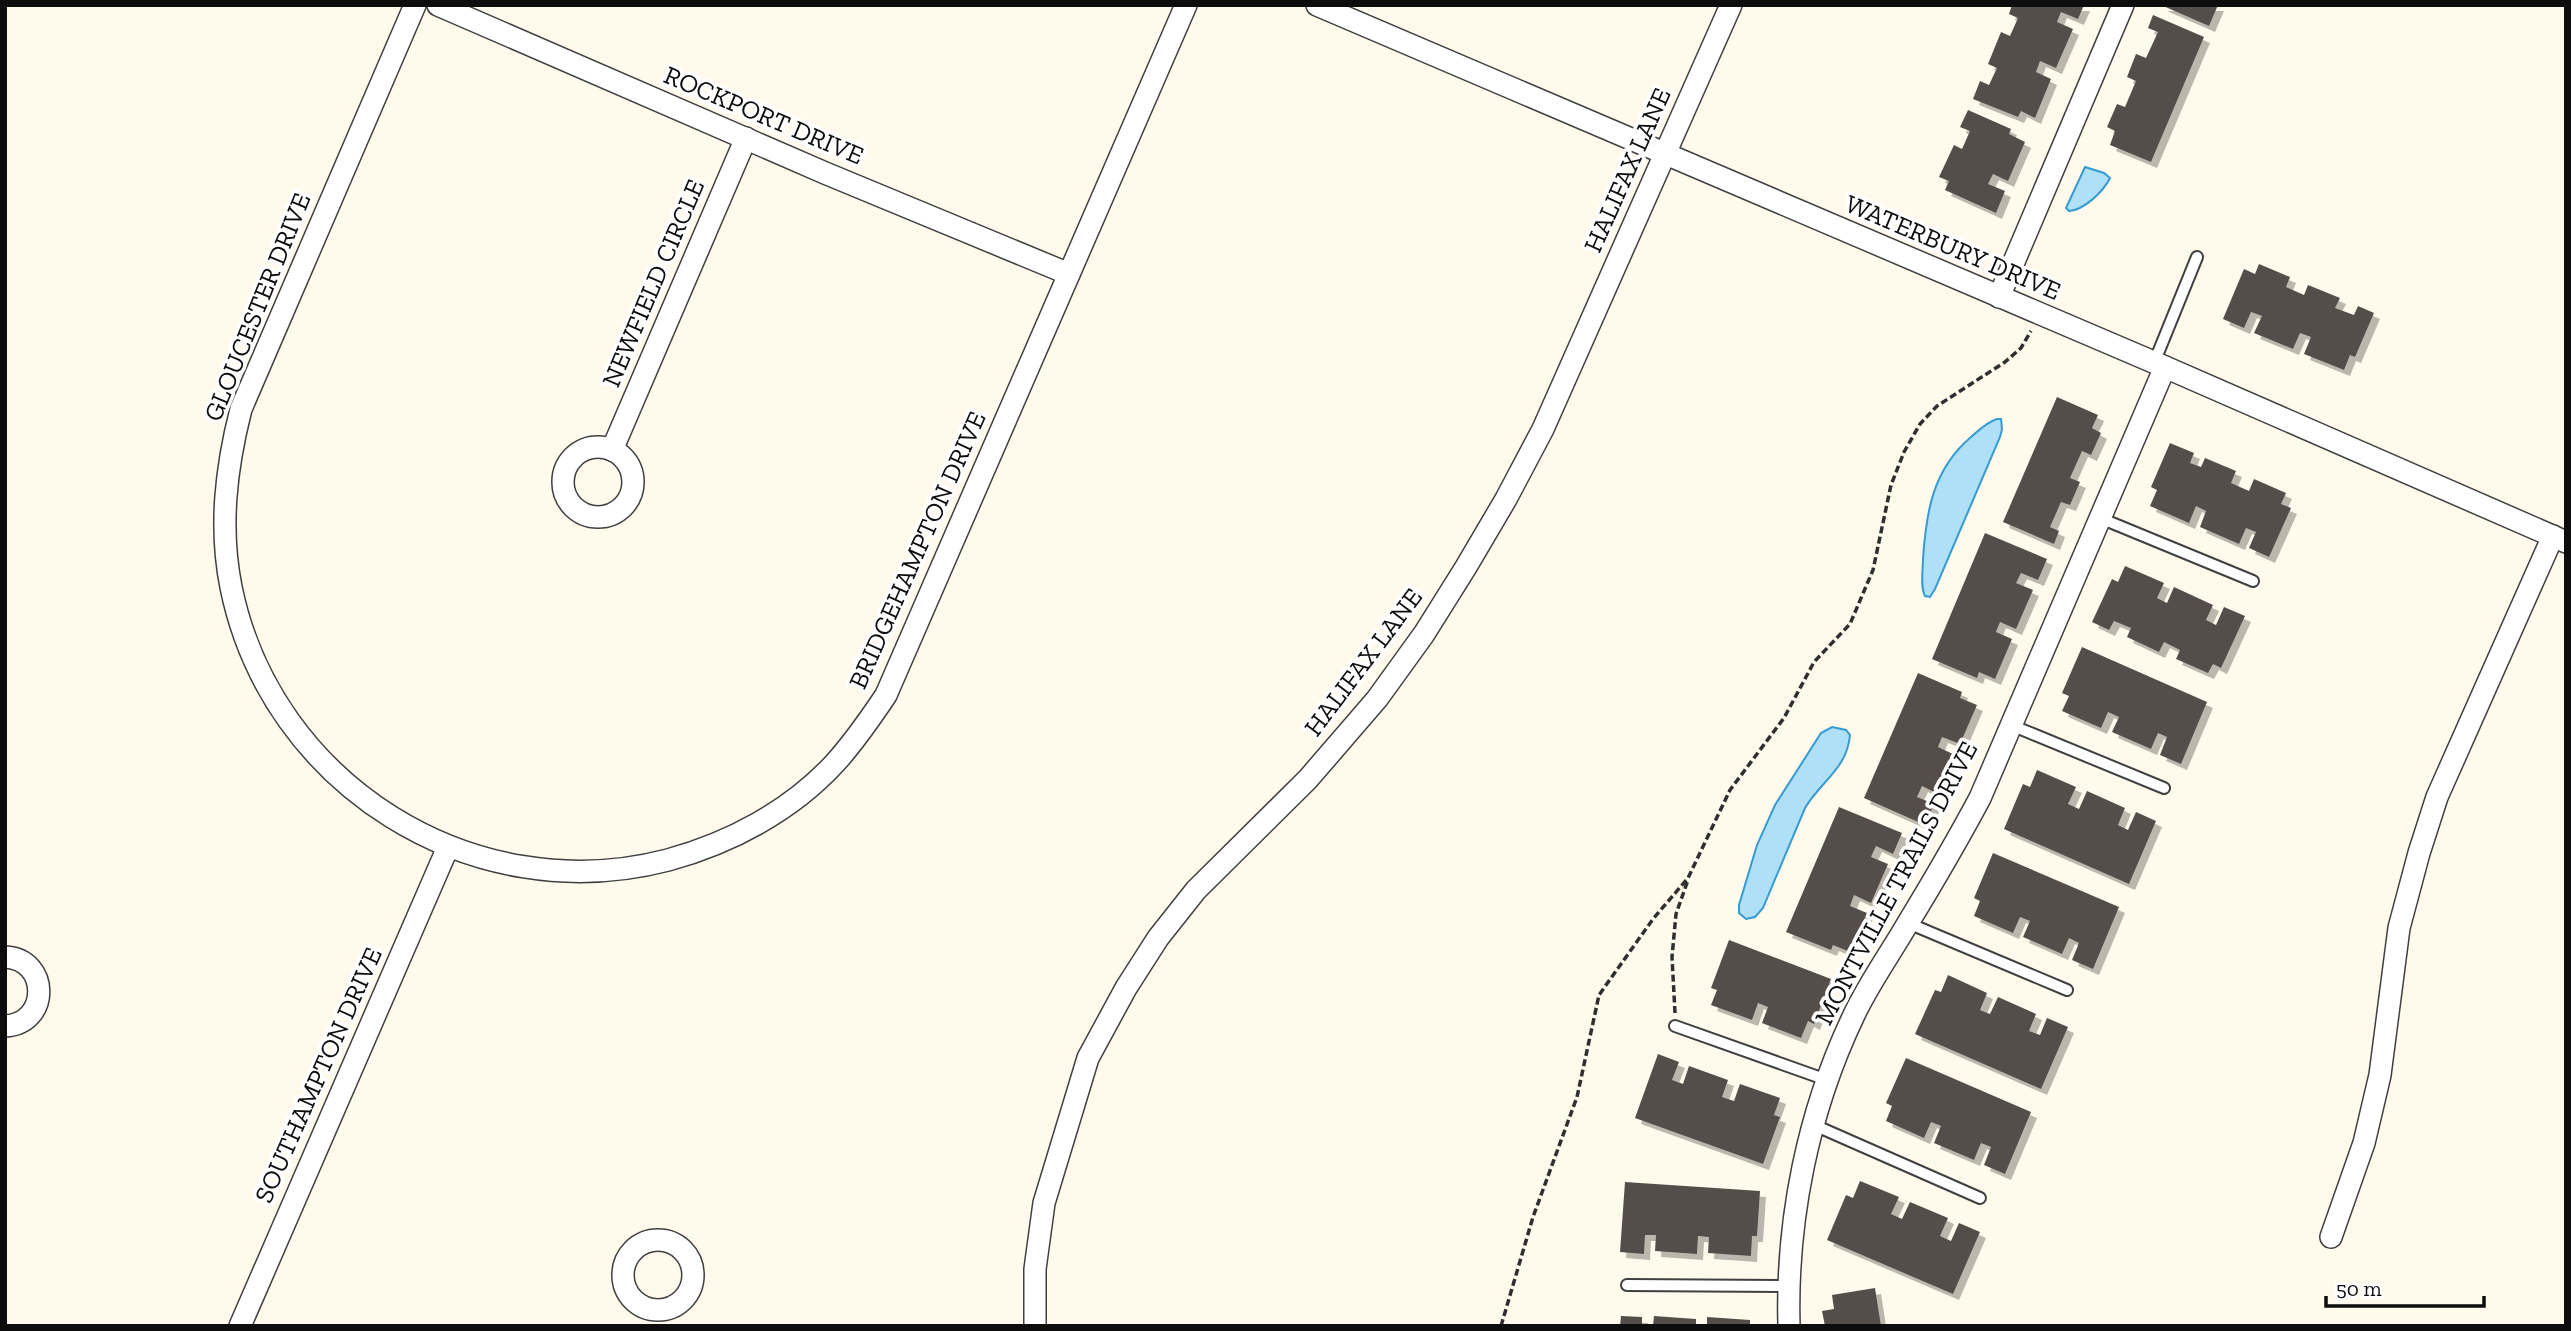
<svg xmlns="http://www.w3.org/2000/svg" width="2571" height="1331" viewBox="0 0 2571 1331" font-family="'Zilla Slab',serif">
  <style>
    .water { fill: #afe0f8; stroke: #359bd0; stroke-width: 2 }
    .building { fill: #554d49; filter: url(#shadow) }
    .lines { fill: none; stroke-linecap: round; stroke-linejoin: round }
    .service-casing { stroke: #404040; stroke-width: 14 }
    .minor-casing { stroke: #404040; stroke-width: 24 }
    .path { stroke: #2f2f2f; stroke-width: 3.5; stroke-dasharray: 7 3.5; stroke-linecap: butt }
    .service { stroke: #fff; stroke-width: 10 }
    .minor { stroke: #fff; stroke-width: 21 }
    .labels { text-anchor: middle; stroke-width: 7; stroke-linejoin: round; paint-order: stroke }
    .street-label { font-size: 26px; fill: #0d0d0d; stroke: #fff }
  </style>
  <defs>
    <filter id="shadow"><feDropShadow dx="6" dy="6" stdDeviation="0" flood-color="#0004"/></filter>
  </defs>
  <rect width="100%" height="100%" fill="#fffaec"/>
  <g class="water">
    <path d="M 2085,167 L 2104,173 L 2110,178 C 2103,192 2084,210 2069,211 L 2066,208 Z"/>
    <path d="M 1997,419 L 2001,419 L 2002,429 L 2000,437 L 1935,589 L 1930,597 L 1925,596 C 1920,586 1923,571 1923,559 C 1926,512 1933,469 1971,437 C 1979,430 1987,422 1997,419 Z"/>
    <path d="M 1832,727 L 1846,730 L 1850,735 C 1847,769 1821,781 1805,808 L 1763,908 L 1755,917 L 1746,919 L 1739,913 L 1739,905 L 1757,845 L 1775,805 L 1821,733 Z"/>
  </g>
  <g class="building">
    <polygon points="2012,5 2084,5 2078,19 2061,12 2057,22 2073,29 2056,68 2040,61 2036,72 2051,79 2035,118 2021,111 2018,117 1973,99 1980,81 1989,85 1997,68 1988,64 2001,32 2010,36 2018,18 2009,14"/>
    <polygon points="2161,5 2218,5 2209,26"/>
    <polygon points="2153,15 2204,37 2151,162 2110,145 2115,131 2107,127 2117,104 2125,107 2136,81 2127,77 2136,54 2146,58 2158,32 2148,28"/>
    <polygon points="1968,110 2011,129 2009,134 2025,142 2008,181 1993,174 1988,184 2005,191 1996,213 1945,190 1949,181 1939,177 1954,145 1962,149 1970,131 1960,127"/>
    <polygon points="2259,264 2290,277 2286,287 2304,295 2308,285 2340,298 2335,308 2354,315 2358,306 2374,313 2355,357 2350,355 2344,370 2304,354 2311,337 2300,333 2293,349 2254,333 2262,316 2251,312 2244,328 2223,319 2244,269 2255,274"/>
    <polygon points="2057,397 2098,415 2092,428 2101,433 2091,455 2082,451 2070,478 2080,482 2070,505 2061,502 2050,527 2059,531 2054,544 2003,522"/>
    <polygon points="2170,443 2194,453 2190,463 2201,467 2205,458 2236,471 2231,483 2249,491 2254,479 2286,493 2281,504 2291,508 2269,557 2249,548 2256,532 2246,528 2239,544 2200,527 2206,511 2196,506 2189,523 2150,506 2157,490 2151,487"/>
    <polygon points="1985,533 2047,559 2038,580 2021,573 2016,583 2033,590 2016,629 2000,622 1996,632 2012,639 1995,679 1979,672 1977,678 1932,659"/>
    <polygon points="2125,566 2164,583 2157,598 2167,603 2174,587 2213,605 2206,620 2216,625 2224,607 2245,616 2221,668 2213,664 2208,673 2176,659 2180,650 2164,642 2159,652 2127,637 2131,628 2114,621 2109,630 2092,622 2112,579 2118,582"/>
    <polygon points="2082,647 2207,702 2181,764 2160,755 2167,737 2158,733 2151,749 2112,732 2119,717 2108,712 2101,728 2062,711 2069,696 2062,693"/>
    <polygon points="1918,673 1962,692 1960,698 1977,705 1960,744 1942,737 1938,747 1955,755 1938,794 1922,786 1917,797 1934,804 1925,825 1864,798"/>
    <polygon points="2037,770 2076,787 2068,804 2079,809 2087,791 2125,808 2118,825 2128,830 2136,812 2156,821 2129,884 2004,829 2023,784 2030,787"/>
    <polygon points="1839,807 1902,833 1893,854 1876,846 1871,857 1888,864 1871,903 1854,895 1850,906 1867,913 1850,952 1833,945 1831,950 1786,932"/>
    <polygon points="1993,853 2119,907 2093,969 2072,960 2079,943 2069,938 2062,954 2023,937 2030,921 2020,917 2013,933 1974,916 1980,901 1974,898"/>
    <polygon points="1729,940 1831,979 1814,1024 1808,1021 1801,1038 1762,1023 1768,1007 1758,1003 1752,1020 1711,1005 1717,990 1711,988"/>
    <polygon points="1948,975 1987,993 1980,1010 1990,1014 1998,997 2036,1014 2029,1031 2040,1035 2047,1018 2068,1027 2041,1089 1915,1034 1935,990 1941,992"/>
    <polygon points="1658,1054 1679,1062 1672,1080 1683,1084 1689,1066 1728,1080 1722,1097 1734,1101 1740,1084 1780,1098 1774,1115 1780,1117 1763,1164 1635,1118"/>
    <polygon points="1906,1058 2031,1112 2005,1174 1984,1165 1991,1147 1981,1143 1974,1160 1934,1143 1941,1126 1931,1122 1924,1138 1886,1121 1892,1106 1886,1103"/>
    <polygon points="1860,1181 1899,1197 1891,1214 1902,1219 1910,1202 1948,1218 1940,1236 1951,1241 1959,1223 1980,1232 1953,1294 1827,1240 1846,1195 1853,1198"/>
    <polygon points="1625,1182 1760,1191 1757,1236 1752,1236 1751,1256 1708,1253 1709,1237 1698,1236 1697,1254 1655,1251 1656,1235 1645,1235 1644,1254 1620,1252"/>
    <polygon points="1875,1288 1881,1326 1825,1326 1822,1311 1834,1309 1832,1295"/>
    <polygon points="1621,1316 1642,1317 1642,1326 1620,1326"/>
    <polygon points="1654,1316 1696,1319 1696,1326 1653,1326"/>
    <polygon points="1707,1317 1750,1320 1750,1326 1707,1326"/>
  </g>
  <g class="lines">
    <defs>
      <g id="service">
        <polyline points="2154,363 2197,257"/>
        <polyline points="2100,518 2253,581"/>
        <polyline points="2011,725 2164,788"/>
        <polyline points="1908,923 2067,990"/>
        <polyline points="1675,1026 1827,1080"/>
        <polyline points="1814,1125 1980,1198"/>
        <polyline points="1627,1285 1789,1286"/>
      </g>
      <g id="minor">
        <path d="M 415,5 L 241,409 C 226,468 219,527 231,587 C 271,785 473,911 668,860 C 730,843 791,811 835,763 C 854,742 870,719 886,695 L 1186,5"/>
        <polyline points="438,5 825,173 1069,274"/>
        <polyline points="1317,5 2165,367 2566,542"/>
        <polyline points="1999,297 2123,5"/>
        <circle cx="598" cy="482" r="35"/>
        <polyline points="612,450 746,138"/>
        <path d="M 5,957 C 50,959 50,1024 5,1026"/>
        <polyline points="2331,1237 2364,1143 2380,1075 2399,928 2419,853 2437,797 2553,536"/>
        <circle cx="658" cy="1275" r="35"/>
        <polyline points="240,1326 448,847"/>
        <polyline points="1035,1326 1035,1269 1044,1203 1088,1058 1126,988 1158,938 1196,890 1308,779 1377,699 1424,634 1466,567 1506,499 1543,429 1731,5"/>
        <path d="M 1789,1326 C 1786,1220 1808,1111 1854,1015 C 1869,983 1890,954 1908,923 C 1933,882 1957,841 1980,798 L 2165,367"/>
      </g>
    </defs>
    <use href="#service" class="service-casing"/>
    <use href="#minor" class="minor-casing"/>
    <g class="path">
      <polyline points="1675,1013 1672,957 1676,914 1688,880"/>
      <polyline points="1501,1326 1533,1217 1577,1097 1599,995 1653,919 1688,878 1730,790 1784,718 1814,662 1850,624 1873,570 1891,485 1904,452 1920,424 1937,406 2005,362 2021,348 2031,331"/>
    </g>
    <use href="#service" class="service"/>
    <use href="#minor" class="minor"/>
  </g>
  <g class="labels">
    <g class="street-label">
      <text transform="translate(764 115) rotate(23)" y="9">ROCKPORT DRIVE</text>
      <text transform="translate(1627 170) rotate(-66)" y="9">HALIFAX LANE</text>
      <text transform="translate(1953 247) rotate(23)" y="9">WATERBURY DRIVE</text>
      <text transform="translate(653 283) rotate(-67)" y="9">NEWFIELD CIRCLE</text>
      <text transform="translate(257 307) rotate(-68)" y="9">GLOUCESTER DRIVE</text>
      <text transform="translate(917 550) rotate(-66)" y="9">BRIDGEHAMPTON DRIVE</text>
      <text transform="translate(1363 662) rotate(-53)" y="9">HALIFAX LANE</text>
      <text transform="translate(1896 883) rotate(-62)" y="9">MONTVILLE TRAILS DRIVE</text>
      <text transform="translate(318 1075) rotate(-66)" y="9">SOUTHAMPTON DRIVE</text>
    </g>
  </g>
  <rect width="2571" height="1331" fill="none" stroke="#0d0d0d" stroke-width="14"/>
  <path d="M2326 1296v10h158v-10" fill="none" stroke="#0d0d0d" stroke-width="3.5"/>
  <text x="2336" y="1296" font-size="21" fill="#0d0d0d" stroke="#ffffff" stroke-width="5" paint-order="stroke">50 m</text>
</svg>
